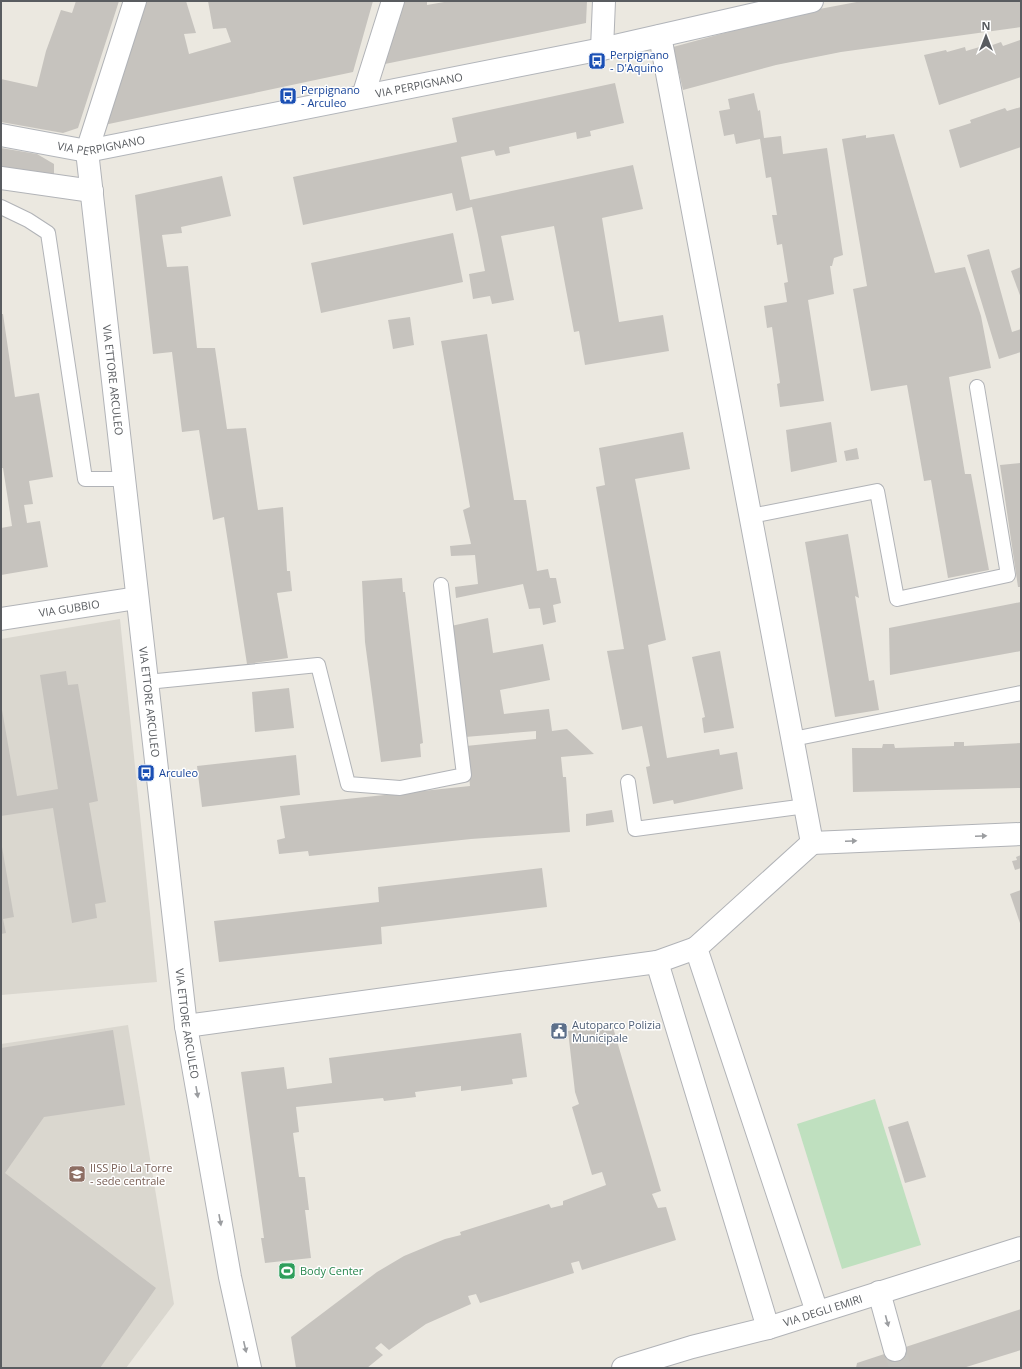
<svg xmlns="http://www.w3.org/2000/svg" width="1022" height="1369" viewBox="0 0 1022 1369" font-family="'Open Sans',sans-serif">
  <style>
    .education { fill: #dad7cf }
    .green { fill: #bfe0bf }
    .building { fill: #c6c3be }
    .lines { fill: none; stroke-linecap: round; stroke-linejoin: round }
    .street-tunnel { stroke: #c6c5c0; stroke-width: 22; stroke-dasharray: 22 11; stroke-linecap: butt }
    .lane-casing { stroke: #b1b3b7; stroke-width: 16 }
    .street-casing { stroke: #b1b3b7; stroke-width: 24 }
    .secondary-casing { stroke: #b2b5ba; stroke-width: 24 }
    .lane { stroke: #fff; stroke-width: 14 }
    .street { stroke: #fff; stroke-width: 22 }
    .secondary { stroke: #fff; stroke-width: 22 }
    .oneway { fill: #9b9da0 }
    .labels { text-anchor: middle; stroke-width: 3; stroke-linejoin: round; paint-order: stroke }
    .transit-label { font-size: 11px; fill: #164399; stroke: #fff; text-anchor: start }
    .street-label { font-size: 11px; fill: #595c60; stroke: #fff }
    .service-label { font-size: 11px; fill: #4e5e75; stroke: #fff; text-anchor: start }
    .education-label { font-size: 11px; fill: #785e54; stroke: #fff; text-anchor: start }
    .leisure-label { font-size: 11px; fill: #27864d; stroke: #fff; text-anchor: start }
  </style>
  <rect width="100%" height="100%" fill="#ebe8e0"/>
  <g class="education">
    <polygon points="120,619 157,982 1,995 1,639"/>
    <polygon points="128,1025 174,1304 126,1368 1,1368 1,1044"/>
  </g>
  <polygon class="green" points="875,1099 921,1245 842,1269 797,1124"/>
  <g class="building">
    <polygon points="76,1 119,1 78,128 63,133 1,122 1,79 37,87 46,51 61,10 72,13"/>
    <polygon points="142,1 186,1 196,33 184,34 189,54 231,42 226,28 213,29 208,1 373,1 353,72 104,125"/>
    <polygon points="399,1 427,1 427,5 450,1 587,1 586,23 380,65"/>
    <polygon points="862,1 1021,1 1021,27 841,52 776,65 683,90 673,47 798,13"/>
    <polygon points="1020,40 1021,77 939,105 924,55 946,50 947,52 965,47 966,51 983,46 984,48 1001,42 1003,46"/>
    <polygon points="615,83 624,123 590,131 591,136 577,139 576,132 509,147 510,153 496,156 494,150 461,157 470,200 633,165 643,209 602,218 619,322 663,315 669,351 585,365 579,331 574,332 554,226 501,236 514,300 492,304 490,296 473,299 469,274 485,271 478,235 472,207 456,211 452,193 303,225 293,177 457,142 452,118"/>
    <polygon points="754,93 758,111 760,110 764,138 781,136 783,154 827,148 843,255 834,258 832,266 830,266 834,294 808,300 824,401 780,407 777,384 780,383 772,327 767,328 764,306 787,302 784,283 788,282 782,244 777,245 772,215 777,215 771,177 766,178 760,139 736,144 734,134 724,136 719,111 730,109 728,99"/>
    <polygon points="1021,107 1021,147 960,168 949,130 971,123 970,120 1005,108 1007,111"/>
    <polygon points="894,134 935,273 965,267 981,316 991,368 949,377 965,474 971,474 989,570 948,578 931,480 924,481 907,385 871,391 853,289 867,286 842,139 866,135 866,138"/>
    <polygon points="1,148 37,154 54,164 54,178 1,169"/>
    <polygon points="222,176 231,216 181,227 182,233 162,235 167,267 188,266 197,348 215,348 227,429 246,428 258,510 283,507 287,571 290,571 292,591 277,593 288,658 247,664 224,517 213,520 199,430 182,432 172,352 153,354 135,195"/>
    <polygon points="453,233 463,282 321,313 311,263"/>
    <polygon points="989,249 1012,332 1021,329 1021,352 999,359 967,255"/>
    <polygon points="1021,267 1021,298 1011,271"/>
    <polygon points="1,314 3,314 15,397 39,393 53,477 29,481 33,504 24,505 27,523 40,521 48,567 1,575 1,528 12,526 3,468 1,468"/>
    <polygon points="410,317 414,345 393,349 388,320"/>
    <polygon points="487,334 514,500 526,500 537,571 548,569 550,578 556,578 561,603 553,605 556,622 543,625 540,608 529,609 523,584 456,598 455,587 478,584 475,555 451,556 450,546 471,544 463,510 470,507 441,341"/>
    <polygon points="831,422 837,462 791,472 786,430"/>
    <polygon points="683,432 690,469 635,479 666,640 648,645 664,741 667,758 719,749 720,755 737,752 743,789 674,804 673,800 653,804 646,767 650,766 642,726 622,730 607,651 624,649 596,487 605,485 599,448"/>
    <polygon points="857,448 859,459 846,461 844,451"/>
    <polygon points="1020,463 1021,587 1018,587 1000,465"/>
    <polygon points="848,534 859,598 855,596 869,681 874,680 879,710 835,717 805,542"/>
    <polygon points="402,578 403,592 405,592 423,743 420,744 421,757 381,762 365,642 362,581"/>
    <polygon points="1021,602 1021,651 890,675 889,628"/>
    <polygon points="488,618 493,653 543,644 550,680 500,690 504,714 549,709 552,731 567,729 594,754 561,757 563,777 566,777 570,832 471,839 309,856 308,851 279,854 277,840 285,838 280,806 470,786 466,746 536,739 536,731 465,737 451,626"/>
    <polygon points="720,651 734,728 704,733 702,718 705,717 692,657"/>
    <polygon points="66,671 68,685 78,684 98,801 89,803 106,902 95,904 97,918 72,923 53,808 1,816 1,704 17,796 58,789 40,675"/>
    <polygon points="289,688 294,728 255,732 252,692"/>
    <polygon points="954,742 964,742 964,746 1021,743 1021,788 853,792 852,748 882,748 883,744 894,744 895,748 954,746"/>
    <polygon points="296,755 300,795 202,807 197,766"/>
    <polygon points="612,810 614,822 586,826 586,814"/>
    <polygon points="1,841 14,917 3,919 6,933 1,934"/>
    <polygon points="1021,855 1021,868 1015,870 1012,861 1017,860 1016,857"/>
    <polygon points="542,868 547,907 381,927 382,944 219,962 214,921 379,902 378,887"/>
    <polygon points="1021,890 1021,926 1010,894"/>
    <polygon points="612,1024 661,1191 652,1194 658,1208 666,1207 676,1240 582,1270 579,1261 571,1263 574,1273 480,1303 476,1294 468,1296 471,1304 426,1324 389,1350 381,1343 375,1348 383,1355 367,1368 296,1368 291,1337 377,1272 404,1256 445,1239 461,1235 460,1232 549,1204 551,1208 563,1205 563,1201 606,1185 602,1172 592,1175 572,1107 579,1104 575,1092 568,1031"/>
    <polygon points="113,1030 125,1105 44,1117 5,1173 156,1288 100,1368 1,1368 1,1048"/>
    <polygon points="521,1033 527,1077 512,1079 513,1084 461,1091 461,1086 415,1092 416,1097 384,1101 383,1098 296,1107 299,1132 293,1133 299,1177 305,1177 309,1210 305,1210 311,1258 265,1263 261,1238 264,1238 241,1072 284,1067 287,1089 332,1083 329,1058"/>
    <polygon points="908,1121 926,1177 905,1183 888,1127"/>
    <polygon points="1021,1309 1021,1350 963,1368 856,1368 857,1363"/>
  </g>
  <g class="lines">
    <polyline class="street-tunnel" points="895,1350 900,1368"/>
    <defs>
      <g id="lane">
        <polyline points="1,207 28,220 48,233 85,479 124,479"/>
        <polyline points="751,516 877,491 897,599 1008,575 977,387"/>
        <polyline points="147,682 318,665 348,784 400,788 464,775 441,585"/>
        <polyline points="793,739 1021,693"/>
        <polyline points="628,782 635,829 806,806"/>
      </g>
      <g id="street">
        <path id="s1" d="M 135,1 L 87,151 L 186,1026 L 230,1277 L 250,1368"/>
        <polyline points="660,36 812,843 696,948 817,1312"/>
        <polyline points="602,49 604,1"/>
        <polyline points="363,96 393,1"/>
        <polyline points="1,178 92,191"/>
        <path id="s2" d="M 1,619 L 137,598"/>
        <polyline points="812,843 1021,834"/>
        <polyline points="657,962 768,1328"/>
        <polyline points="186,1026 657,962 696,948"/>
        <polyline points="879,1292 895,1350"/>
        <path id="s3" d="M 623,1368 L 692,1347 L 768,1328 L 1021,1248"/>
      </g>
      <g id="secondary">
        <path id="s4" d="M 1,135 L 87,151 L 602,49 L 812,1"/>
      </g>
    </defs>
    <use href="#lane" class="lane-casing"/>
    <use href="#street" class="street-casing"/>
    <use href="#secondary" class="secondary-casing"/>
    <use href="#lane" class="lane"/>
    <use href="#street" class="street"/>
    <use href="#secondary" class="secondary"/>
  </g>
  <defs><path id="oneway-solid" d="M-6-.8H1V-3.2L6.5 0L1 3.2V.8H-6Z"/></defs>
  <g class="oneway">
    <use href="#oneway-solid" transform="translate(981 836) rotate(-2)"/>
    <use href="#oneway-solid" transform="translate(851 841) rotate(-2)"/>
    <use href="#oneway-solid" transform="translate(197 1092) rotate(80)"/>
    <use href="#oneway-solid" transform="translate(220 1220) rotate(80)"/>
    <use href="#oneway-solid" transform="translate(887 1321) rotate(75)"/>
    <use href="#oneway-solid" transform="translate(245 1347) rotate(77)"/>
  </g>
  <defs>
    <symbol id="bus-square" viewBox="-11 -11 22 22"><rect x="-9" y="-9" width="18" height="18" rx="4" fill="#1a4fb4" stroke="#fff"/><path d="M-5-6H5V4H4V6H2V4H-2V6H-4V4H-5ZM-3.5-4V0h7V-4ZM-3.5 1.2v1.5H-2V1.2ZM2 1.2v1.5H3.5V1.2Z" fill="#fff"/></symbol>
    <symbol id="civic-square" viewBox="-11 -11 22 22"><rect x="-9" y="-9" width="18" height="18" rx="4" fill="#5c6f8a" stroke="#fff"/><path d="M-.6-6.5H3V-4.5H.6V-3L4-1V1h2V6H-6V1h2V-1L-.6-3ZM-1.2 2.5V6h2.4V2.5Z" fill="#fff"/></symbol>
    <symbol id="school-square" viewBox="-11 -11 22 22"><rect x="-9" y="-9" width="18" height="18" rx="4" fill="#8d6e63" stroke="#fff"/><path d="M0-5L7-2L0 1L-7-2ZM-4 1L0 2.5L4 1V4Q0 6-4 4Z" fill="#fff"/></symbol>
    <symbol id="stadium-square" viewBox="-11 -11 22 22"><rect x="-9" y="-9" width="18" height="18" rx="4" fill="#2e9e5b" stroke="#fff"/><path d="M0-5a6.5 5 0 1 0 0 10a6.5 5 0 1 0 0-10ZM-3.5-1.8h7v3.6h-7Z" fill="#fff"/></symbol>
  </defs>
  <g fill-rule="evenodd">
    <use href="#bus-square" x="587" y="51" width="20" height="20"/>
    <use href="#bus-square" x="278" y="86" width="20" height="20"/>
    <use href="#bus-square" x="136" y="763" width="20" height="20"/>
    <use href="#civic-square" x="549" y="1021" width="20" height="20"/>
    <use href="#school-square" x="67" y="1164" width="20" height="20"/>
    <use href="#stadium-square" x="277" y="1261" width="20" height="20"/>
  </g>
  <g class="labels">
    <g class="transit-label">
      <text x="610" y="59">Perpignano<tspan x="610" dy="13">- D'Aquino</tspan></text>
      <text x="301" y="94">Perpignano<tspan x="301" dy="13">- Arculeo</tspan></text>
      <text x="159" y="777">Arculeo</text>
    </g>
    <g class="street-label">
      <text dy="4" stroke="none"><textPath href="#s4" startOffset="426">VIA PERPIGNANO</textPath></text>
      <text dy="4" stroke="none"><textPath href="#s4" startOffset="102">VIA PERPIGNANO</textPath></text>
      <text dy="4" stroke="none"><textPath href="#s1" startOffset="388">VIA ETTORE ARCULEO</textPath></text>
      <text dy="4" stroke="none"><textPath href="#s2" startOffset="69">VIA GUBBIO</textPath></text>
      <text dy="4" stroke="none"><textPath href="#s1" startOffset="712">VIA ETTORE ARCULEO</textPath></text>
      <text dy="4" stroke="none"><textPath href="#s1" startOffset="1036">VIA ETTORE ARCULEO</textPath></text>
      <text dy="4" stroke="none"><textPath href="#s3" startOffset="208">VIA DEGLI EMIRI</textPath></text>
    </g>
    <g class="service-label">
      <text x="572" y="1029">Autoparco Polizia<tspan x="572" dy="13">Municipale</tspan></text>
    </g>
    <g class="education-label">
      <text x="90" y="1172">IISS Pio La Torre<tspan x="90" dy="13">- sede centrale</tspan></text>
    </g>
    <g class="leisure-label">
      <text x="300" y="1275">Body Center</text>
    </g>
  </g>
  <rect width="1022" height="1369" fill="none" stroke="#595c60" stroke-width="4"/>
  <g transform="translate(986 36)" stroke="#ffffff" stroke-width="3" paint-order="stroke">
  <path d="M0-3L7 15L0 10L-7 15Z" fill="#595c60"/>
  <text y="-6" font-size="11" font-weight="bold" text-anchor="middle" fill="#595c60">N</text>
  </g>
</svg>
